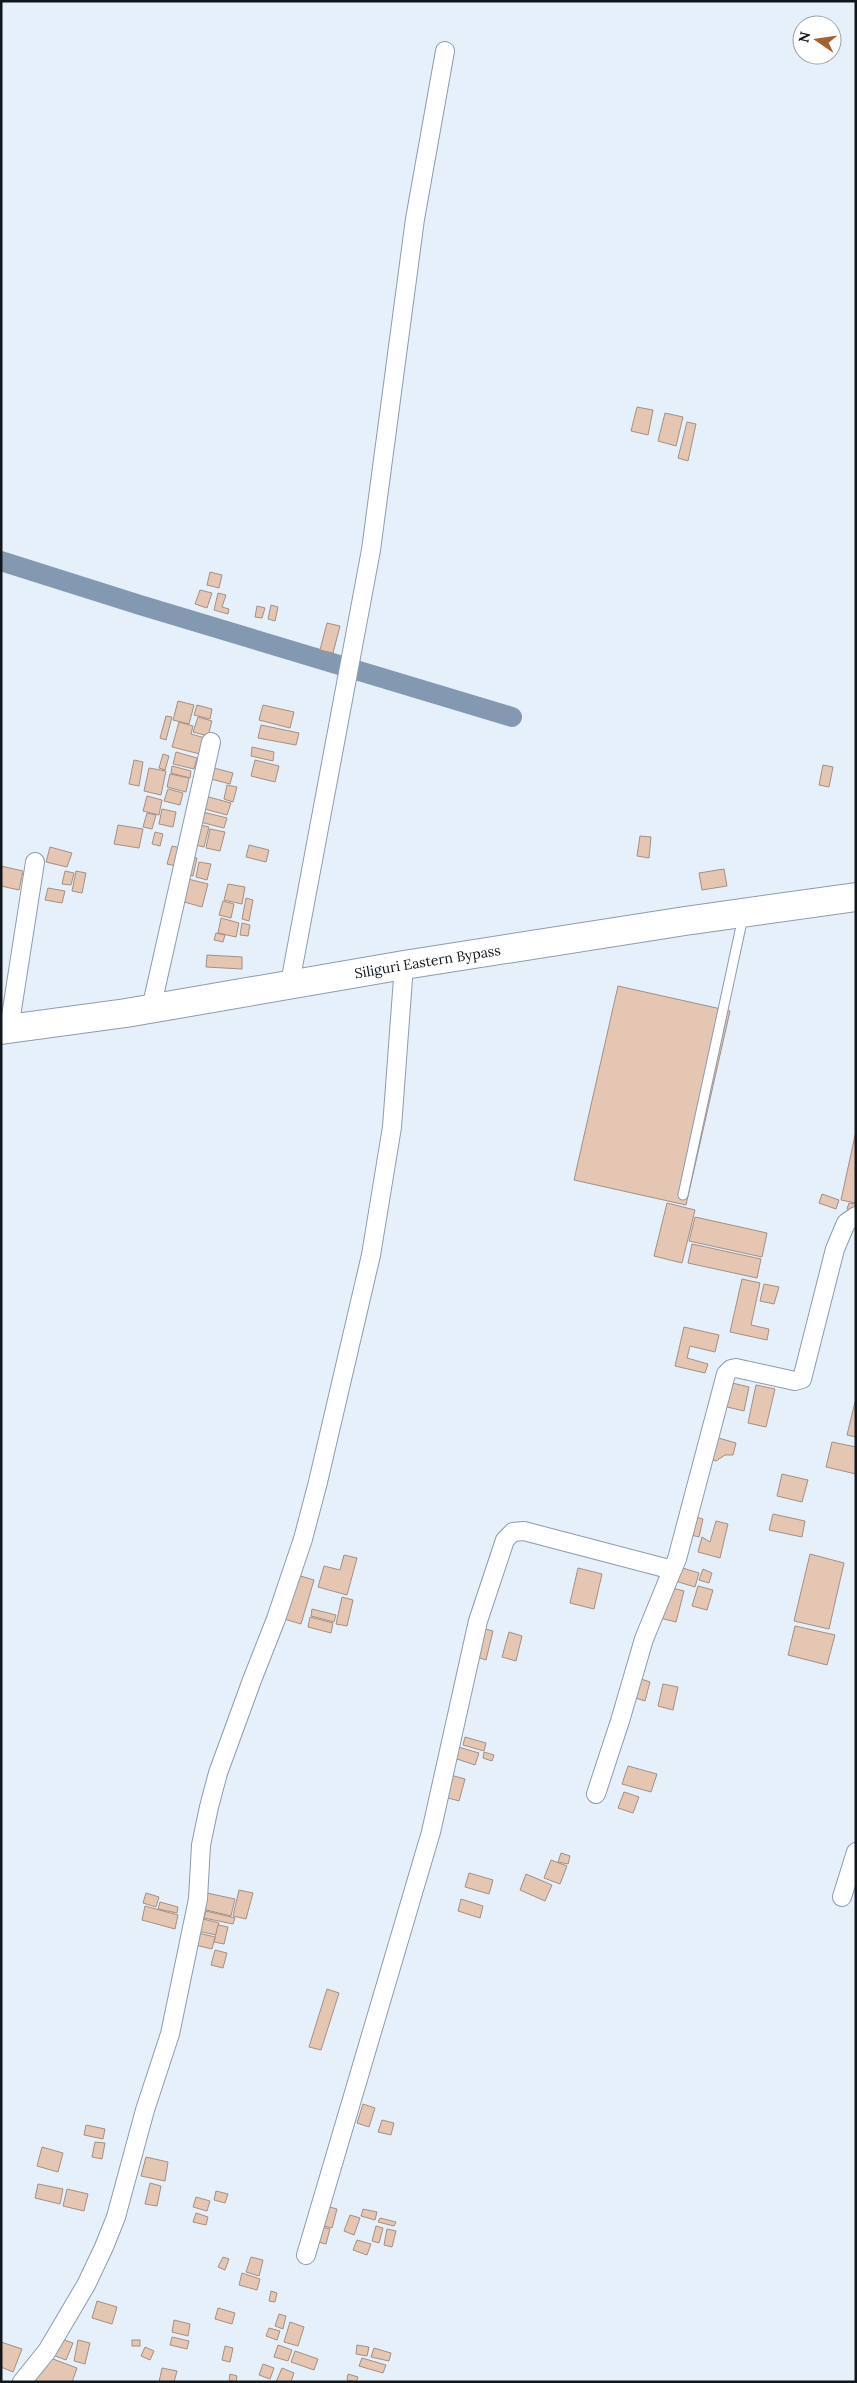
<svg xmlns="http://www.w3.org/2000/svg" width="857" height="2383" viewBox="0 0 857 2383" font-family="Lora,serif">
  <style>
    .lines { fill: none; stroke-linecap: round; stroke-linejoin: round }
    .canal { stroke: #8399b1; stroke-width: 20 }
    .building { fill: #e5c6b3; stroke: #a48f82 }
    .service-casing { stroke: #8c9cad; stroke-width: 11 }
    .minor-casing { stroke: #8c9cad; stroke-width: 20 }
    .primary-casing { stroke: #8c9cad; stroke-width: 30 }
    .service { stroke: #fff; stroke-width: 9 }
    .minor { stroke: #fff; stroke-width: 18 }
    .primary { stroke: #fff; stroke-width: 28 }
    .labels { text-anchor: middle; stroke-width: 4; stroke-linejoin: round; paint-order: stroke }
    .street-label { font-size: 14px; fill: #10161c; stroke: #fff }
  </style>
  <rect width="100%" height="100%" fill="#e6f0fb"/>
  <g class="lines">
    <polyline class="canal" points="1,561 140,605 512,717"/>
  </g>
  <g class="building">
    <polygon points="637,407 653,410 648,435 631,431"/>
    <polygon points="665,413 683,417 676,446 658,441"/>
    <polygon points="687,422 696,424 688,461 678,458"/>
    <polygon points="210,572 222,575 219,588 207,585"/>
    <polygon points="200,590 212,593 207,608 195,604"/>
    <polygon points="218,593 226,595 222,607 229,609 228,614 214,610"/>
    <polygon points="271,605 278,607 275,621 268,619"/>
    <polygon points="257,606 265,608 262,618 255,617"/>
    <polygon points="327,623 340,626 333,653 320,650"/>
    <polygon points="178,701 194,705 189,724 173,720"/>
    <polygon points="197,705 212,709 210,719 194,715"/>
    <polygon points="263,705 294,712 290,728 259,720"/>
    <polygon points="166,716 172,717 166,740 160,738"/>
    <polygon points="198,717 212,721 208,736 193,732"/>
    <polygon points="179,722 193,726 191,734 205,738 200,754 172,747"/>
    <polygon points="261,725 299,733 296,745 258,738"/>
    <polygon points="252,747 274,752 273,761 251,756"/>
    <polygon points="176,752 197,758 194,769 173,764"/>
    <polygon points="163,754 169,756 165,770 159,768"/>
    <polygon points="134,760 143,762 139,786 129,784"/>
    <polygon points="255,760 279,766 275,782 251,776"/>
    <polygon points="823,765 833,767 829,787 819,785"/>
    <polygon points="172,766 191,771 190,778 171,773"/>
    <polygon points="149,768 166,771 161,795 144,791"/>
    <polygon points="214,768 233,773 230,784 211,779"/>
    <polygon points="170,774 189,778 186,792 167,787"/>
    <polygon points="227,785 237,787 233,802 224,799"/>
    <polygon points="168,789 183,793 180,805 164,801"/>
    <polygon points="147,796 162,800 159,815 143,811"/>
    <polygon points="205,796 231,803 227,815 201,808"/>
    <polygon points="162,809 176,812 173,827 159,824"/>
    <polygon points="195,810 227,818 224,828 192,820"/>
    <polygon points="147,813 156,815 152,829 143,827"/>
    <polygon points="192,823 209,827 204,847 187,843"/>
    <polygon points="118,825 143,829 139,848 114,844"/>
    <polygon points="210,829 225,832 220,851 206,848"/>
    <polygon points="155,832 163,834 160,846 152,844"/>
    <polygon points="640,836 651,837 649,858 637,856"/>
    <polygon points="249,845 269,850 266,862 246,857"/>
    <polygon points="172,846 181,848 177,866 167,864"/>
    <polygon points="50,847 72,853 67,867 46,862"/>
    <polygon points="191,857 197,858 193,876 179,873"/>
    <polygon points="199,862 211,864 207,880 196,877"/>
    <polygon points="1,866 23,871 19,890 1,886"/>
    <polygon points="724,869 727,886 702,890 699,873"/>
    <polygon points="65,871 74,873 71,885 62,884"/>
    <polygon points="76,871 86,873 82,893 72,891"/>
    <polygon points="180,877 208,884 202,907 174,899"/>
    <polygon points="228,884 245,887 242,904 224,900"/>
    <polygon points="48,888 65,891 62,903 45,900"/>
    <polygon points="246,898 253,900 249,921 242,919"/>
    <polygon points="223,901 234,904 231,918 219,915"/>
    <polygon points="221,918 239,923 236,937 218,933"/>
    <polygon points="242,923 250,925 248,936 240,935"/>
    <polygon points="216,933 225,935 223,942 214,940"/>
    <polygon points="207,955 242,957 242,969 206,967"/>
    <polygon points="618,986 730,1011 686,1205 574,1180"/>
    <polygon points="856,1131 856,1203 841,1200"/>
    <polygon points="822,1194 839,1200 836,1209 819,1203"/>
    <polygon points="667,1203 695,1210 682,1263 654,1256"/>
    <polygon points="849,1203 856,1204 856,1211 847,1209"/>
    <polygon points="695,1217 767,1233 762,1257 689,1241"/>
    <polygon points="692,1244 761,1259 757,1278 688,1263"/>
    <polygon points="742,1279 760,1283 751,1325 769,1329 767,1340 730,1332"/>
    <polygon points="764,1284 779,1287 774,1304 760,1301"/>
    <polygon points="684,1327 719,1335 715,1352 690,1346 687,1358 708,1364 705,1373 675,1366"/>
    <polygon points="728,1382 749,1387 744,1411 723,1406"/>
    <polygon points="756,1385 775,1389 766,1427 748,1423"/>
    <polygon points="855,1402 856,1402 856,1437 847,1435"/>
    <polygon points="715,1437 736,1443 733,1455 725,1455 716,1461 709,1459"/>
    <polygon points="832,1442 856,1447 856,1474 826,1467"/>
    <polygon points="782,1474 808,1480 802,1502 777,1496"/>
    <polygon points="773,1514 805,1521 802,1537 769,1530"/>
    <polygon points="692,1516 703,1519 699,1537 687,1534"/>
    <polygon points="716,1521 728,1524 720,1558 698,1552 702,1537 710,1542"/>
    <polygon points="810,1554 844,1563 829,1629 794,1621"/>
    <polygon points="344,1555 357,1558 347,1595 318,1587 324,1566 340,1570"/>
    <polygon points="676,1566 699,1573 695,1587 672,1580"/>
    <polygon points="578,1568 602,1574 594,1609 570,1603"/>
    <polygon points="703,1569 712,1573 709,1583 699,1580"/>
    <polygon points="294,1574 314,1580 301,1624 281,1618"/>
    <polygon points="698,1586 713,1590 707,1610 692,1606"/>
    <polygon points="668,1587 684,1591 676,1622 660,1618"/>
    <polygon points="342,1597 353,1600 347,1626 336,1624"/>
    <polygon points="312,1609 336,1615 334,1622 311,1616"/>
    <polygon points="310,1617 333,1623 331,1633 308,1627"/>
    <polygon points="795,1626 835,1635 827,1665 788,1655"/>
    <polygon points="482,1628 493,1631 486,1660 474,1656"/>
    <polygon points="509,1632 522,1636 516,1661 502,1657"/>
    <polygon points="629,1675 650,1682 645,1701 623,1694"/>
    <polygon points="663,1684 678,1687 673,1710 658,1706"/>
    <polygon points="465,1737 486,1743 484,1751 463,1745"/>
    <polygon points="455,1746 479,1753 475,1765 451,1757"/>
    <polygon points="484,1752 494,1755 492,1761 483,1758"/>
    <polygon points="628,1766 657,1774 651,1792 622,1784"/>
    <polygon points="447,1774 465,1779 459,1801 441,1796"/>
    <polygon points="624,1792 639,1797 633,1813 618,1808"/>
    <polygon points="561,1853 570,1856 568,1864 558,1862"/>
    <polygon points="551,1860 567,1866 560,1884 544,1878"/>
    <polygon points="469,1873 493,1880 489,1894 465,1887"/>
    <polygon points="526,1874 552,1885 545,1901 520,1890"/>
    <polygon points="239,1890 253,1893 246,1919 233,1916"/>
    <polygon points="202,1892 235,1899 231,1916 198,1908"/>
    <polygon points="146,1893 159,1897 156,1907 143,1903"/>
    <polygon points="461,1899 483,1906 480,1918 458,1911"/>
    <polygon points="160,1902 178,1907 177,1913 158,1909"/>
    <polygon points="145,1906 178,1915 175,1929 142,1920"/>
    <polygon points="206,1911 235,1918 233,1924 204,1918"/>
    <polygon points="195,1917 219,1923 216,1935 193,1930"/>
    <polygon points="218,1925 228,1927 224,1944 214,1942"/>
    <polygon points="194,1932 215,1937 212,1949 191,1944"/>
    <polygon points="215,1950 227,1953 223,1968 211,1965"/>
    <polygon points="327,1989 339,1993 321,2050 309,2047"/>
    <polygon points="363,2104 375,2108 369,2127 357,2123"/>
    <polygon points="382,2120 394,2123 391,2135 378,2132"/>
    <polygon points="86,2125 105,2129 103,2139 84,2135"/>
    <polygon points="95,2142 105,2143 102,2159 92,2157"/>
    <polygon points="42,2147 63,2153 58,2172 37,2166"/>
    <polygon points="146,2157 168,2162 165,2181 141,2176"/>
    <polygon points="150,2183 161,2186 157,2206 145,2204"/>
    <polygon points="38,2184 63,2189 60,2204 35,2198"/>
    <polygon points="67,2189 88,2194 84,2211 63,2206"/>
    <polygon points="216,2191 228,2194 225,2203 214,2200"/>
    <polygon points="196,2197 210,2201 207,2211 193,2207"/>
    <polygon points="326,2206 337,2209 332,2228 320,2225"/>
    <polygon points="363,2209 377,2212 375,2220 361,2216"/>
    <polygon points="196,2213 208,2217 206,2225 193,2222"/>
    <polygon points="350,2215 360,2218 354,2235 344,2231"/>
    <polygon points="380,2218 396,2222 394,2226 378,2222"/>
    <polygon points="318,2226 330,2229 326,2244 314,2241"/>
    <polygon points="376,2226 383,2228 379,2243 372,2241"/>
    <polygon points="387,2229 396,2231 392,2247 384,2245"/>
    <polygon points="357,2240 371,2244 367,2255 353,2250"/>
    <polygon points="223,2257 229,2259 225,2270 218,2267"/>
    <polygon points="251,2257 263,2260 259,2276 246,2272"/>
    <polygon points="242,2273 260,2279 257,2290 239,2285"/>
    <polygon points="271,2291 277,2293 275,2302 269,2301"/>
    <polygon points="97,2301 117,2307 112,2324 92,2318"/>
    <polygon points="218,2308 235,2313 232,2324 215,2319"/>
    <polygon points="279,2314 286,2316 283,2329 275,2326"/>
    <polygon points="174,2320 190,2324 188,2336 172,2332"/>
    <polygon points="290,2322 304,2327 298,2346 284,2342"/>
    <polygon points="269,2328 280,2331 277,2340 266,2336"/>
    <polygon points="56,2337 73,2343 66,2360 50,2354"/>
    <polygon points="172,2337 189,2341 187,2349 170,2345"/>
    <polygon points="78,2340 90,2343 85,2364 74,2361"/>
    <rect x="132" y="2340" width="8" height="6"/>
    <polygon points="1,2342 22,2349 13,2372 1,2367"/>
    <polygon points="278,2345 292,2350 288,2361 274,2357"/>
    <polygon points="357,2345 369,2347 367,2356 356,2354"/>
    <polygon points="225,2346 233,2348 230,2362 222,2360"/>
    <polygon points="145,2347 154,2351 150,2360 141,2356"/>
    <polygon points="374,2348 391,2353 389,2361 371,2357"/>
    <polygon points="295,2351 318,2359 314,2370 291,2362"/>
    <polygon points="45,2356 77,2368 72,2382 35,2382"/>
    <polygon points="362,2358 386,2365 383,2373 359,2366"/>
    <polygon points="263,2364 274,2368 270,2379 259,2375"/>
    <polygon points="162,2368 177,2371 174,2382 159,2382"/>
    <polygon points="282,2368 294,2373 291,2382 276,2382"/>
    <polygon points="230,2374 237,2376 236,2382 229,2380"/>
    <polygon points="348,2374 358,2377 356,2382 347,2380"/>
  </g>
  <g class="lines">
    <defs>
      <polyline id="service" points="683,1195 743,917"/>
      <g id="minor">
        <polyline points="290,983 371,550 415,219 445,51"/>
        <polyline points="151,1009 211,742"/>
        <polyline points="9,1029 35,862"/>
        <polyline points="596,1794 620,1721 644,1639 673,1568"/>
        <polyline points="842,1897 856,1852"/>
        <polyline points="306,2255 431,1832 478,1621 505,1540 513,1532 524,1531 665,1568 673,1568 677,1559 726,1374 731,1369 736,1368 795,1381 802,1379 835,1249 846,1223 856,1216"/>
        <polyline points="22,2382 47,2351 86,2285 104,2247 116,2217 145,2110 170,2034 198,1899 201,1845 209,1807 218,1773 252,1680 276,1619 303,1539 318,1482 371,1255 392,1127 404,965"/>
      </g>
      <g id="primary">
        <path id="s1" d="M 1,1030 L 126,1013 L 404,965 L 685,921 L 856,897"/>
      </g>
    </defs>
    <use href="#service" class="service-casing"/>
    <use href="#minor" class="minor-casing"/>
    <use href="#primary" class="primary-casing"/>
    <use href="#service" class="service"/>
    <use href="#minor" class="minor"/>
    <use href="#primary" class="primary"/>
  </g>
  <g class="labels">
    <g class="street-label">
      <text dy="5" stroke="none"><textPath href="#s1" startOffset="432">Siliguri Eastern Bypass</textPath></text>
    </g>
  </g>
  <rect width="857" height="2383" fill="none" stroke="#10161c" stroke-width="5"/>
  <g transform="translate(817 40) rotate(283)"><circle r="24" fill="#ffffff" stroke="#9fa2a4"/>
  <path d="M0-4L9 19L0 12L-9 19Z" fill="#a46031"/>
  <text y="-8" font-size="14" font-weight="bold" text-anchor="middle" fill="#10161c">N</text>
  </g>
</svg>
